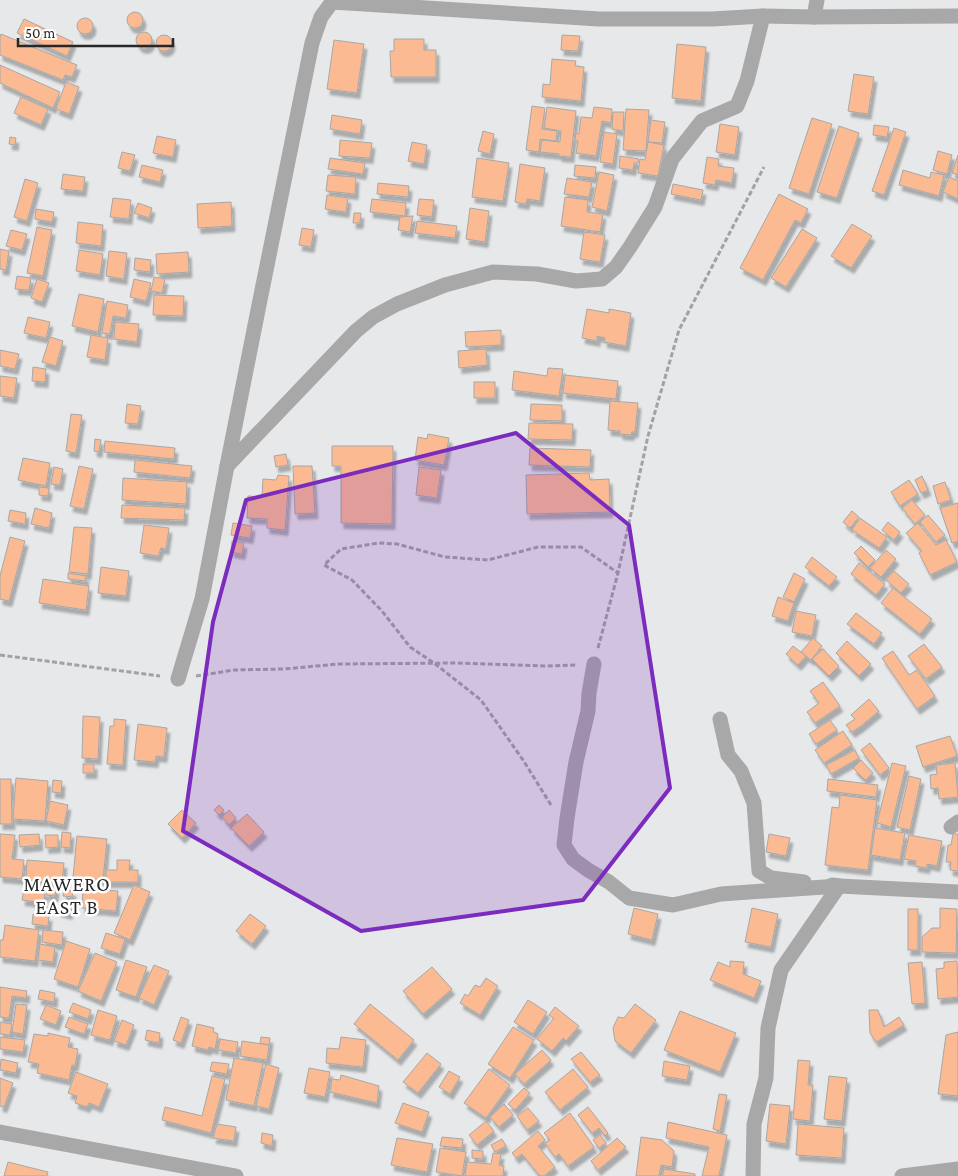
<svg xmlns="http://www.w3.org/2000/svg" width="958" height="1176" viewBox="0 0 958 1176" font-family="'Crimson Pro',serif">
  <style>
    .building { fill: #fbba92; stroke: #a9a7a6; filter: url(#shadow) }
    .lines { fill: none; stroke-linecap: round; stroke-linejoin: round }
    .path { stroke: #a1a2a3; stroke-width: 3; stroke-dasharray: 5 2.5; stroke-linecap: butt }
    .minor { stroke: #a9a8a8; stroke-width: 15 }
    .marked { fill: #7b2cbf; fill-opacity: 0.2; stroke: #7b2cbf; stroke-width: 4; stroke-linejoin: round }
    .labels { text-anchor: middle; stroke-width: 5; stroke-linejoin: round; paint-order: stroke }
    .quarter-label { font-size: 20px; letter-spacing: 1px; fill: #272728; stroke: #fff }
  </style>
  <defs>
    <filter id="shadow"><feDropShadow dx="3" dy="5.5" stdDeviation="1" flood-color="#0004"/></filter>
  </defs>
  <rect width="100%" height="100%" fill="#e6e8e9"/>
  <g class="building">
    <circle cx="135" cy="20" r="8"/>
    <circle cx="85" cy="26" r="8"/>
    <polygon points="24,19 73,42 67,56 17,33"/>
    <circle cx="144" cy="40" r="8"/>
    <polygon points="1,34 77,65 72,77 65,75 63,80 0,55 0,37"/>
    <polygon points="562,35 580,36 578,51 561,50"/>
    <circle cx="164" cy="43" r="8"/>
    <polygon points="394,39 424,39 424,50 436,50 436,77 391,77 390,51 394,51"/>
    <polygon points="334,40 364,44 357,93 327,89"/>
    <polygon points="677,44 706,47 701,101 672,98"/>
    <polygon points="552,59 576,61 575,66 584,67 581,101 542,97 543,84 550,85"/>
    <polygon points="0,65 60,92 53,108 0,83"/>
    <polygon points="854,74 874,77 868,114 848,111"/>
    <polygon points="66,82 79,87 69,114 56,109"/>
    <polygon points="21,97 48,109 41,125 14,113"/>
    <polygon points="532,106 545,108 542,129 557,131 556,141 540,139 539,152 526,150"/>
    <polygon points="547,107 576,111 571,157 559,156 559,154 540,152 542,140 560,142 561,131 544,128"/>
    <polygon points="594,107 612,109 611,123 602,121 596,156 576,153 578,141 575,140 576,133 579,134 581,117 592,118"/>
    <polygon points="626,109 649,110 646,151 623,150"/>
    <polygon points="613,112 624,112 623,131 612,129"/>
    <polygon points="332,115 362,120 360,134 330,129"/>
    <polygon points="812,118 832,124 809,194 789,188"/>
    <polygon points="651,120 665,122 662,143 648,142"/>
    <polygon points="720,124 739,127 735,155 716,152"/>
    <polygon points="874,125 889,127 887,137 873,135"/>
    <polygon points="839,126 859,133 837,198 817,192"/>
    <polygon points="894,128 906,132 884,195 872,191"/>
    <polygon points="483,131 494,134 490,154 478,151"/>
    <polygon points="604,132 617,134 613,164 600,162"/>
    <polygon points="157,136 176,140 173,157 153,153"/>
    <polygon points="10,137 16,138 15,145 9,144"/>
    <polygon points="340,140 372,143 370,158 339,156"/>
    <polygon points="412,142 427,145 424,164 408,161"/>
    <polygon points="648,142 664,145 658,176 638,173 640,159 645,160"/>
    <polygon points="938,151 952,155 947,174 933,170"/>
    <polygon points="122,152 135,155 130,171 118,168"/>
    <polygon points="958,155 958,175 952,173"/>
    <polygon points="620,156 639,159 638,163 634,163 633,170 619,168"/>
    <polygon points="707,157 719,159 718,166 734,168 732,183 716,180 715,185 703,183"/>
    <polygon points="330,158 365,163 363,174 328,169"/>
    <polygon points="477,158 509,163 503,201 472,197"/>
    <polygon points="520,164 545,168 540,201 527,199 526,204 515,202"/>
    <polygon points="142,165 163,170 160,182 139,177"/>
    <polygon points="575,165 596,167 595,178 574,176"/>
    <polygon points="903,170 930,178 931,172 944,175 939,196 899,185"/>
    <polygon points="599,172 614,175 607,211 592,207"/>
    <polygon points="63,174 85,177 83,191 61,189"/>
    <polygon points="328,175 356,177 355,194 326,191"/>
    <polygon points="949,177 958,181 958,199 943,192"/>
    <polygon points="567,178 592,182 589,197 564,194"/>
    <polygon points="25,179 38,183 27,221 14,217"/>
    <polygon points="378,183 409,186 408,197 377,194"/>
    <polygon points="673,184 703,190 701,200 671,194"/>
    <polygon points="779,194 808,209 801,223 795,220 763,280 740,268"/>
    <polygon points="327,195 348,198 346,212 325,209"/>
    <polygon points="565,197 588,200 587,212 603,214 600,232 561,226"/>
    <polygon points="113,198 131,200 129,219 110,217"/>
    <polygon points="372,199 406,203 405,216 370,212"/>
    <polygon points="419,199 434,200 432,217 417,215"/>
    <polygon points="231,202 232,226 198,228 197,204"/>
    <polygon points="138,203 152,208 149,218 134,213"/>
    <polygon points="470,208 489,211 485,242 466,239"/>
    <polygon points="36,209 54,212 52,222 35,219"/>
    <polygon points="354,213 361,213 360,223 353,223"/>
    <polygon points="413,216 410,232 398,230 400,217"/>
    <polygon points="417,221 457,226 455,238 415,233"/>
    <polygon points="78,222 103,225 101,246 76,243"/>
    <polygon points="852,224 872,236 851,268 831,256"/>
    <polygon points="37,227 52,230 43,276 27,273"/>
    <polygon points="302,228 314,230 311,247 299,245"/>
    <polygon points="802,229 817,238 786,287 771,278"/>
    <polygon points="11,230 27,234 22,250 6,246"/>
    <polygon points="584,232 605,235 600,262 580,259"/>
    <polygon points="0,249 9,251 6,270 0,269"/>
    <polygon points="79,250 103,254 100,275 76,271"/>
    <polygon points="109,251 127,253 124,279 106,276"/>
    <polygon points="188,252 189,272 157,274 156,254"/>
    <polygon points="135,258 151,260 150,272 134,270"/>
    <polygon points="17,276 31,278 29,290 15,289"/>
    <polygon points="154,277 165,279 162,293 151,291"/>
    <polygon points="37,279 49,283 42,302 31,298"/>
    <polygon points="134,279 151,283 146,301 130,297"/>
    <polygon points="79,294 104,299 98,332 72,326"/>
    <polygon points="154,295 184,296 183,316 153,315"/>
    <polygon points="107,301 128,305 126,318 113,316 110,334 102,333"/>
    <polygon points="587,309 609,313 609,309 631,313 626,346 604,342 605,338 597,336 597,341 582,338"/>
    <polygon points="28,317 50,322 46,338 24,333"/>
    <polygon points="115,322 139,324 137,342 114,339"/>
    <polygon points="501,330 501,345 466,347 465,332"/>
    <polygon points="91,335 108,338 105,360 87,357"/>
    <polygon points="50,337 63,341 56,366 42,362"/>
    <polygon points="486,349 487,365 459,368 458,351"/>
    <polygon points="0,350 19,354 15,369 0,366"/>
    <polygon points="33,367 46,369 45,382 32,381"/>
    <polygon points="548,368 563,369 559,396 512,390 514,371 547,376"/>
    <polygon points="565,375 618,381 616,399 563,393"/>
    <polygon points="0,376 17,378 14,398 0,396"/>
    <rect x="474" y="382" width="21" height="16"/>
    <polygon points="610,401 638,403 635,432 632,432 631,435 620,434 620,431 608,430"/>
    <polygon points="127,404 141,406 138,424 125,423"/>
    <polygon points="531,404 562,405 562,421 530,420"/>
    <polygon points="71,414 82,415 76,453 66,451"/>
    <polygon points="529,423 573,424 572,440 528,439"/>
    <polygon points="428,434 449,438 444,465 415,460 418,437 427,439"/>
    <polygon points="95,439 101,440 99,452 94,451"/>
    <polygon points="105,441 175,448 174,459 104,452"/>
    <polygon points="332,446 393,446 392,524 341,523 341,466 332,466"/>
    <polygon points="530,448 591,450 590,467 529,465"/>
    <polygon points="286,454 288,465 276,467 274,456"/>
    <polygon points="23,458 50,463 46,486 18,480"/>
    <polygon points="135,460 192,466 190,478 134,472"/>
    <polygon points="79,466 93,469 84,509 70,506"/>
    <polygon points="293,466 312,466 315,513 295,514"/>
    <polygon points="54,467 63,469 60,485 51,484"/>
    <polygon points="419,467 441,470 437,498 416,495"/>
    <polygon points="589,473 590,480 609,479 610,512 527,514 526,475"/>
    <polygon points="278,475 289,476 285,530 267,528 267,519 247,518 248,496 262,497 263,479 276,480"/>
    <polygon points="922,476 928,490 921,493 915,480"/>
    <polygon points="123,478 187,482 186,504 122,500"/>
    <polygon points="909,480 918,494 900,506 891,492"/>
    <polygon points="945,482 951,500 938,504 933,486"/>
    <polygon points="39,487 49,488 48,496 39,495"/>
    <polygon points="912,500 925,515 915,524 902,508"/>
    <polygon points="958,503 958,541 952,543 940,508"/>
    <polygon points="122,505 185,508 184,520 121,518"/>
    <polygon points="35,508 52,513 49,528 31,524"/>
    <polygon points="10,510 26,513 25,524 8,521"/>
    <polygon points="852,511 859,517 850,528 843,522"/>
    <polygon points="928,515 945,535 936,542 920,522"/>
    <polygon points="860,518 887,537 879,548 852,530"/>
    <polygon points="888,522 900,532 894,540 882,530"/>
    <polygon points="233,523 252,526 250,538 231,535"/>
    <polygon points="918,523 936,545 946,540 957,562 930,575 919,553 922,551 906,533"/>
    <polygon points="144,525 169,528 166,549 161,548 158,556 140,553"/>
    <polygon points="74,527 92,528 88,574 69,572"/>
    <polygon points="10,537 25,541 9,601 0,599 0,576"/>
    <polygon points="232,541 244,543 242,554 231,552"/>
    <polygon points="861,546 875,560 868,567 854,553"/>
    <polygon points="886,550 896,559 881,577 870,568"/>
    <polygon points="812,557 837,577 829,586 805,567"/>
    <polygon points="859,563 885,584 876,595 851,574"/>
    <polygon points="101,567 129,571 126,596 98,593"/>
    <polygon points="894,571 909,584 901,593 886,580"/>
    <polygon points="68,573 86,576 85,581 68,579"/>
    <polygon points="794,573 805,579 794,602 783,597"/>
    <polygon points="43,579 89,586 86,610 39,603"/>
    <polygon points="893,588 932,619 920,634 881,603"/>
    <polygon points="778,597 794,603 788,621 772,616"/>
    <polygon points="796,611 816,615 812,636 792,632"/>
    <polygon points="856,613 882,633 874,644 847,624"/>
    <polygon points="813,638 822,646 811,660 801,652"/>
    <polygon points="847,641 871,664 859,676 836,653"/>
    <polygon points="924,644 942,667 926,679 908,656"/>
    <polygon points="793,646 806,656 798,665 786,654"/>
    <polygon points="823,649 839,666 829,676 812,659"/>
    <polygon points="893,651 909,675 917,670 935,696 917,709 882,658"/>
    <polygon points="823,682 840,706 815,723 807,712 819,703 810,691"/>
    <polygon points="869,699 879,711 861,726 852,732 846,725 855,719 851,715"/>
    <polygon points="83,716 100,717 98,759 82,758"/>
    <polygon points="114,719 126,720 123,765 107,764 110,726 114,726"/>
    <polygon points="830,720 837,730 816,744 809,734"/>
    <polygon points="138,724 167,728 164,757 156,756 155,762 134,760"/>
    <polygon points="843,731 852,745 824,763 815,750"/>
    <polygon points="950,736 957,756 923,767 916,746"/>
    <polygon points="870,743 889,768 880,775 861,750"/>
    <polygon points="855,750 859,758 831,774 826,765"/>
    <polygon points="861,760 873,773 865,780 853,768"/>
    <polygon points="892,763 906,766 891,827 877,823"/>
    <polygon points="955,763 958,797 939,799 938,788 931,789 930,775 937,774 936,765"/>
    <rect x="83" y="764" width="11" height="9"/>
    <polygon points="909,776 921,779 910,830 897,827"/>
    <polygon points="16,778 48,781 45,821 13,819"/>
    <polygon points="0,779 11,779 12,824 0,824"/>
    <polygon points="828,779 878,785 876,797 827,791"/>
    <polygon points="53,780 62,781 61,793 52,792"/>
    <polygon points="840,795 877,800 868,870 825,865 832,807 839,808"/>
    <polygon points="50,801 68,805 64,825 46,821"/>
    <polygon points="219,805 224,810 219,815 214,810"/>
    <polygon points="182,810 196,823 182,838 168,824"/>
    <polygon points="229,810 236,818 229,825 222,817"/>
    <polygon points="247,814 264,832 249,846 231,828"/>
    <polygon points="875,828 905,833 900,860 871,855"/>
    <polygon points="62,832 71,833 70,848 61,847"/>
    <polygon points="0,834 15,835 12,859 24,860 22,879 0,877"/>
    <polygon points="39,834 40,845 20,847 19,835"/>
    <polygon points="769,834 790,838 786,856 766,852"/>
    <polygon points="953,834 958,834 958,871 950,870 951,862 946,862 948,845 951,845"/>
    <polygon points="45,835 58,835 58,847 46,848"/>
    <polygon points="909,835 942,841 937,866 927,864 927,868 915,866 916,861 904,859"/>
    <polygon points="77,836 107,839 103,880 73,877"/>
    <polygon points="27,860 64,863 62,883 26,880"/>
    <polygon points="117,860 130,860 129,870 138,870 138,882 106,882 106,870 117,870"/>
    <polygon points="134,885 150,892 130,940 114,933"/>
    <polygon points="47,886 56,887 55,896 46,895"/>
    <polygon points="83,888 118,891 116,911 82,908"/>
    <polygon points="24,889 45,891 44,903 22,900"/>
    <polygon points="64,890 73,891 72,897 63,896"/>
    <polygon points="61,901 72,904 69,914 58,911"/>
    <polygon points="634,908 658,914 652,940 628,934"/>
    <polygon points="752,908 778,914 771,947 745,942"/>
    <polygon points="940,908 957,909 956,953 922,952 922,937 932,928 940,928"/>
    <rect x="908" y="909" width="10" height="41"/>
    <polygon points="33,914 49,916 48,926 32,924"/>
    <polygon points="250,914 266,926 252,944 236,931"/>
    <polygon points="5,925 39,930 35,961 0,957 0,940 3,940"/>
    <polygon points="43,930 63,932 62,945 42,942"/>
    <polygon points="106,933 125,939 120,954 101,948"/>
    <polygon points="66,941 90,949 78,987 54,979"/>
    <polygon points="40,944 55,947 53,962 38,960"/>
    <polygon points="95,953 117,962 101,1001 78,991"/>
    <polygon points="126,960 147,967 136,997 116,990"/>
    <polygon points="730,961 744,962 743,974 761,981 754,998 710,980 718,962 730,967"/>
    <polygon points="957,961 958,997 938,999 936,969 944,968 944,962"/>
    <polygon points="922,962 925,1003 912,1004 908,963"/>
    <polygon points="154,965 169,971 154,1005 139,998"/>
    <polygon points="432,967 452,989 423,1014 403,991"/>
    <polygon points="486,978 498,986 480,1015 460,1003 465,994 468,996 475,985 480,987"/>
    <polygon points="0,987 27,991 26,998 12,996 9,1018 0,1017"/>
    <polygon points="40,990 55,993 54,1002 38,999"/>
    <polygon points="528,1000 547,1012 533,1034 514,1022"/>
    <polygon points="73,1003 91,1010 88,1019 69,1012"/>
    <polygon points="16,1004 27,1005 23,1034 12,1032"/>
    <polygon points="370,1004 414,1040 398,1060 354,1024"/>
    <polygon points="635,1004 656,1020 631,1053 615,1041 613,1028 618,1017 624,1018"/>
    <polygon points="46,1005 61,1011 56,1025 40,1019"/>
    <polygon points="555,1007 579,1026 566,1041 563,1038 552,1051 537,1039 554,1018 549,1015"/>
    <polygon points="98,1010 117,1016 110,1040 91,1035"/>
    <polygon points="869,1010 878,1010 884,1027 899,1017 904,1025 876,1042 870,1033"/>
    <polygon points="680,1011 736,1033 720,1072 664,1050"/>
    <polygon points="69,1017 88,1024 84,1034 65,1027"/>
    <polygon points="181,1017 189,1020 181,1043 173,1040"/>
    <polygon points="122,1020 134,1025 126,1045 114,1041"/>
    <polygon points="0,1022 12,1024 10,1035 0,1034"/>
    <polygon points="197,1024 214,1028 213,1032 218,1034 215,1049 209,1047 208,1050 192,1046"/>
    <polygon points="513,1027 534,1040 510,1078 488,1064"/>
    <polygon points="147,1030 160,1033 159,1043 145,1040"/>
    <polygon points="958,1032 958,1096 938,1094 946,1035"/>
    <polygon points="48,1033 70,1038 68,1047 78,1049 75,1066 72,1065 69,1080 37,1073 39,1064 28,1062 34,1034 48,1036"/>
    <polygon points="0,1037 25,1040 23,1052 0,1049"/>
    <polygon points="261,1037 270,1038 269,1045 260,1043"/>
    <polygon points="341,1037 366,1040 363,1067 326,1063 327,1048 339,1049"/>
    <polygon points="220,1039 238,1042 236,1053 218,1050"/>
    <polygon points="242,1041 269,1045 267,1060 240,1056"/>
    <polygon points="542,1050 551,1060 524,1084 515,1074"/>
    <polygon points="581,1052 600,1075 590,1082 571,1059"/>
    <polygon points="427,1053 441,1064 418,1093 403,1082"/>
    <polygon points="234,1058 263,1063 254,1106 226,1100"/>
    <polygon points="1,1059 18,1063 16,1073 0,1070"/>
    <polygon points="798,1060 810,1061 808,1085 813,1085 810,1121 793,1119"/>
    <polygon points="664,1061 690,1066 687,1080 662,1076"/>
    <polygon points="212,1062 229,1064 227,1074 210,1071"/>
    <polygon points="266,1064 279,1068 269,1109 256,1106"/>
    <polygon points="309,1068 330,1072 325,1097 304,1093"/>
    <polygon points="489,1069 510,1085 486,1118 464,1103"/>
    <polygon points="573,1069 588,1087 560,1110 545,1092"/>
    <polygon points="449,1071 460,1077 450,1094 439,1087"/>
    <polygon points="76,1072 108,1084 99,1107 89,1103 87,1107 75,1103 77,1096 68,1093"/>
    <polygon points="341,1075 379,1086 377,1103 330,1092 332,1079 340,1080"/>
    <polygon points="212,1076 225,1079 211,1133 162,1120 165,1107 202,1116"/>
    <polygon points="829,1076 847,1078 842,1121 824,1119"/>
    <polygon points="0,1078 13,1083 4,1107 0,1106"/>
    <polygon points="524,1088 530,1093 515,1110 508,1104"/>
    <polygon points="719,1094 727,1095 720,1131 713,1129"/>
    <polygon points="403,1103 429,1112 422,1132 395,1123"/>
    <polygon points="504,1104 513,1115 499,1127 490,1117"/>
    <polygon points="770,1104 790,1106 786,1144 766,1141"/>
    <polygon points="588,1107 608,1133 605,1136 599,1128 592,1133 578,1115"/>
    <polygon points="528,1108 539,1121 527,1130 517,1116"/>
    <polygon points="570,1113 594,1147 568,1166 559,1154 555,1157 545,1143 550,1140 544,1133"/>
    <polygon points="486,1121 494,1131 477,1145 469,1135"/>
    <polygon points="668,1122 727,1135 719,1176 702,1176 709,1147 666,1138"/>
    <polygon points="217,1124 236,1127 234,1141 213,1138"/>
    <polygon points="798,1124 844,1128 842,1158 796,1155"/>
    <polygon points="538,1131 545,1140 538,1146 555,1167 544,1176 540,1176 522,1154 516,1158 512,1153"/>
    <polygon points="262,1133 273,1135 272,1146 261,1143"/>
    <polygon points="600,1135 606,1143 599,1148 593,1140"/>
    <polygon points="442,1137 463,1139 462,1148 440,1146"/>
    <polygon points="641,1137 662,1140 674,1151 672,1167 661,1165 659,1176 636,1176"/>
    <polygon points="397,1138 433,1144 427,1172 391,1165"/>
    <polygon points="617,1138 626,1147 598,1170 591,1161"/>
    <polygon points="502,1139 506,1146 495,1152 491,1145"/>
    <polygon points="440,1148 466,1152 462,1176 436,1172"/>
    <polygon points="472,1150 483,1151 483,1159 472,1158"/>
    <polygon points="493,1153 501,1154 499,1165 504,1166 503,1176 465,1176 467,1162 491,1164"/>
    <polygon points="8,1162 48,1172 47,1176 4,1176"/>
    <polygon points="664,1169 695,1174 695,1176 662,1176"/>
  </g>
  <g class="lines">
    <g class="path">
      <polyline points="598,648 618,573 648,436 679,330 764,167"/>
      <polyline points="0,655 160,676"/>
      <polyline points="196,676 234,670 284,669 338,664 457,663 545,666 577,665"/>
      <polyline points="551,805 523,760 481,700 434,663 410,647 382,611 352,580 324,565 341,549 379,543 397,544 445,557 488,560 538,547 581,547 618,573"/>
    </g>
    <g class="minor">
      <polyline points="814,17 817,0"/>
      <polyline points="227,466 356,331 373,317 397,304 445,285 493,272 537,274 576,281 602,279 616,267 630,247 655,207 672,159 702,121 737,106 747,81 763,16"/>
      <polyline points="594,664 589,693 588,711 576,762 567,818 564,845 573,859 588,870 609,882 629,898 673,905 721,894 839,886 958,892"/>
      <polyline points="178,679 202,599 227,466 260,300 312,43 321,17 332,2 599,19 712,19 763,16 814,17 958,16"/>
      <polyline points="720,719 728,755 741,771 754,803 759,871 771,878 804,882"/>
      <polyline points="951,827 958,822"/>
      <polyline points="0,1132 236,1176"/>
      <polyline points="753,1176 754,1124 766,1078 768,1028 781,970 839,886 832,885"/>
      <polyline points="902,1176 958,1169"/>
    </g>
  </g>
  <path class="marked" d="M 516,433 L 629,525 L 670,788 L 583,900 L 361,931 L 183,831 L 213,622 L 246,500 Z"/>
  <g class="labels">
    <g class="quarter-label">
      <text x="67" y="891">MAWERO<tspan x="67" dy="23">EAST B</tspan></text>
    </g>
  </g>
  <path d="M18 38v8h155v-8" fill="none" stroke="#272728" stroke-width="2.5"/>
  <text x="25" y="38" font-size="15" fill="#272728" stroke="#ffffff" stroke-width="4" paint-order="stroke">50 m</text>
</svg>
